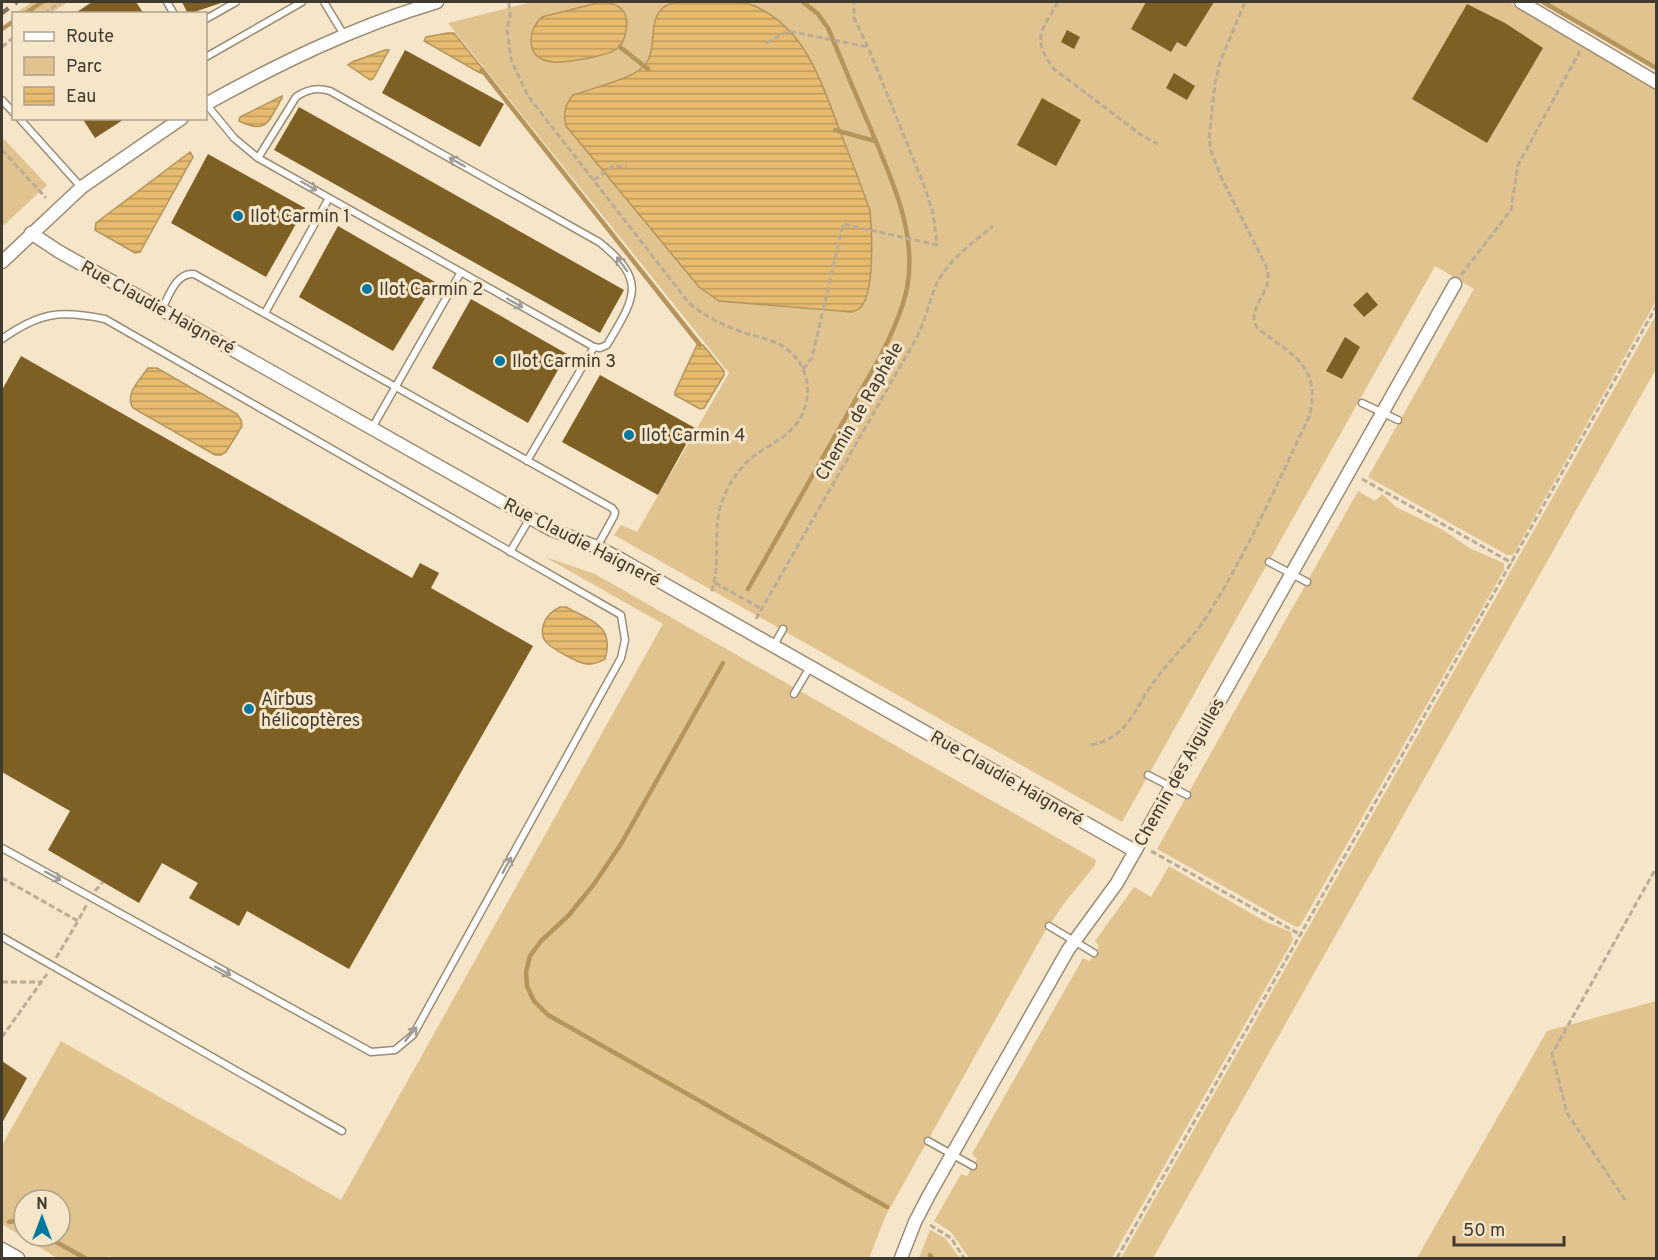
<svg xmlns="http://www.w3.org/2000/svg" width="1658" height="1260" viewBox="0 0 1658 1260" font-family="Overpass,sans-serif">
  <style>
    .green { fill: #e1c390; fill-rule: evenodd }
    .water { fill: url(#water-rules); stroke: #b5955c; stroke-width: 1.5 }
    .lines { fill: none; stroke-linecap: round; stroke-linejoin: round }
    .stream { stroke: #b5955c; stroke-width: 4.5 }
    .building { fill: #7e6025 }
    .lane-casing { stroke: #9b8c73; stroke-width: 9 }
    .street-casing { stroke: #9b8c73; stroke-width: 15 }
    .path { stroke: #baad97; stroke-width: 3; stroke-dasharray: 6 3; stroke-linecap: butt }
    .lane { stroke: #fff; stroke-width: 6 }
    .street { stroke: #fff; stroke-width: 12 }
    .rail { stroke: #817766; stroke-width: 4.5; stroke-dasharray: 8 8; stroke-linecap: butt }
    .oneway { stroke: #a09c97 }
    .poi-dot { fill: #0278a1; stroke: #f5e5c9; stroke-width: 2 }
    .labels { text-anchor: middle; stroke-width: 6; stroke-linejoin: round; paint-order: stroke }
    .poi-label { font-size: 18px; fill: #403a2f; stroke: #f5e5c9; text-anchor: start }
    .street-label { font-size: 18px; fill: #403a2f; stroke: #f5e5c9 }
  </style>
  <defs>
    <pattern id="water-rules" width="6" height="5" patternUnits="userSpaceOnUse" patternTransform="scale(1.5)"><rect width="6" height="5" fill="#e7bc70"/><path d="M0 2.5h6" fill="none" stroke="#bd9a5c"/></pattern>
  </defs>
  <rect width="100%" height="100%" fill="#f5e5c9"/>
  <g class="green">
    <polygon points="32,2 68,2 51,13 16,13"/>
    <polygon points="532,2 1509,2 1656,89 1656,301 1513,555 1507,555 1368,477 1474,289 1435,266 1122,822 614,535 621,525 637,532 729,373 448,23"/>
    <polygon points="1541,2 1652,2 1656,4 1656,69"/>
    <polygon points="2,137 47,185 2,227"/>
    <polygon points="1656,315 1656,369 1153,1258 1121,1258"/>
    <polygon points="1358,491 1375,501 1382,494 1396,507 1443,530 1471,549 1504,563 1504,570 1300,926 1296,927 1157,849"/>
    <path d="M 545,557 L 595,574 L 1096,860 L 1095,865 L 1063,905 L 1044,933 L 886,1215 L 869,1258 L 112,1258 L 109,1256 L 107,1258 L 57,1258 L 2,1224 L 2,1145 L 61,1041 L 341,1200 L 663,624 ZM 24,1200 L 60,1200 L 60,1236 L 24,1236 Z"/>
    <polygon points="1169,866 1266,922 1291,932 1293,940 1112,1258 969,1258 951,1232 934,1221 961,1174 967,1176 977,1159 972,1154 1083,958 1090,961 1099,946 1095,941 1134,887 1151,897"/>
    <polygon points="1656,1001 1656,1258 1417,1258 1547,1031"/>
    <polygon points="930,1230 945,1238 960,1258 919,1258"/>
  </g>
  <g class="water">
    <path d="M 601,2 C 612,2 623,6 626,17 C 628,26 625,42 618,48 C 609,56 559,65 547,61 C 525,55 528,29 542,17 Z"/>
    <path d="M 677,2 C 697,1 732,0 750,4 C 804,26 819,76 838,126 C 849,154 860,182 870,211 C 872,230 875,294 860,308 C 859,309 854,311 852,312 L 719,301 L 699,287 L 566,126 C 563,114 565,104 573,95 C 590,89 631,79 643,67 C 659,53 646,20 664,7 C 667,4 673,3 677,2 Z"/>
    <polygon points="448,33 454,33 486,73 480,73 424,41 426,37"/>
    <polygon points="385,50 389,50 373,79 370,80 348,65 352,62"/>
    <path d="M 282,96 L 282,98 C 268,121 268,135 239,121 L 240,117 Z"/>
    <polygon points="190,152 193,157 140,252 135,253 95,230 96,223"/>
    <polygon points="697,345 703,345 724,371 724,375 704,408 700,409 675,395 675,392"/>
    <path d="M 148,368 L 157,368 L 237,414 L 241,420 L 242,426 L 226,452 L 221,455 L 215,455 L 133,408 C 124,394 140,380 148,368 Z"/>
    <path d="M 560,607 L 566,607 C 591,621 615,625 605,659 C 599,662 594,665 587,664 C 579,664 572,658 565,655 C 551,647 537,641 544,623 C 547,615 552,611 560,607 Z"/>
  </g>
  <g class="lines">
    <g class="stream">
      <polyline points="1543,2 1656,68"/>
      <polyline points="24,14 42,2"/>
      <polyline points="2,29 14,21"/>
      <polyline points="620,47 648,69"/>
      <polyline points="482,70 700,345"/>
      <polyline points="835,130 875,141"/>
      <path d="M 748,589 L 880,357 C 891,335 902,312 907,288 C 918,232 890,176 869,125 C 855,93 842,61 828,28 L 818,14 L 803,2"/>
      <polyline points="723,663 621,844 594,884 569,915 541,941 530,956 526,972 527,986 534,1001 548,1015 887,1207"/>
      <polyline points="9,1222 15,1221 24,1224"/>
      <polyline points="45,1236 85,1258"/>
      <polyline points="930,1255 932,1258"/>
    </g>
  </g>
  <g class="building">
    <polygon points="92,2 136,2 144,14 74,14"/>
    <polygon points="182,2 221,2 221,3 188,14"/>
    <polygon points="1146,2 1214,2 1186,47 1177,42 1171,52 1131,29"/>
    <polygon points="1467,4 1505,23 1543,48 1487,143 1412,99"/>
    <polygon points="1067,30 1080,37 1074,49 1061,42"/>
    <polygon points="405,50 504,104 480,147 382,93"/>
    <polygon points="1174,73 1195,86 1187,100 1166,88"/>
    <polygon points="1042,98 1081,120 1056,166 1017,145"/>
    <polygon points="299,107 624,290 600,333 274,150"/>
    <polygon points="82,118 126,118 95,138"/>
    <polygon points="208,154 305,208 266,277 171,223"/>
    <polygon points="338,226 435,282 393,351 299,297"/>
    <polygon points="1367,292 1378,305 1364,317 1353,305"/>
    <polygon points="471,299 567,354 528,423 432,368"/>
    <polygon points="1345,337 1360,347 1342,379 1326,371"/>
    <polygon points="21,356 412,578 420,563 439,573 431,588 533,646 349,969 247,911 239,926 189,898 198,883 162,863 139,903 48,850 70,811 2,772 2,390"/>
    <polygon points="600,375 695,428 658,495 562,442"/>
    <polygon points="2,1061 27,1078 2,1123"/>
  </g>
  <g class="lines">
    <defs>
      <g id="lane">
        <polyline points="167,2 174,14"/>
        <polyline points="324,2 344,35"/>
        <polyline points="206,19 236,2"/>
        <polyline points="206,57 302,2"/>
        <polyline points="2,100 14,113"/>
        <path d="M 206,104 L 234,138 L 258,158 L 594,347 L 600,348 L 607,345 C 635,297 648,281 599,242 L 330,91 C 317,87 307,89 296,97 L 258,158"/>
        <polyline points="19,118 81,187"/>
        <path d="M 162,309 C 169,296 176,272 194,274 L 612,508 L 615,512 L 614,516 L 597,547"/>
        <polyline points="265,313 329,198"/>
        <path d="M 2,339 C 40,312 60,310 105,319 L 621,615 L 625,640 L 621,658 L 413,1035 L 395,1050 L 371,1052 L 2,848"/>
        <polyline points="1362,403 1398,420"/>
        <polyline points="372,428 461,272"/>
        <polyline points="527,461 594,347"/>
        <polyline points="510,552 530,518"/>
        <polyline points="1269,562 1307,582"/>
        <polyline points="774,645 783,629"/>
        <polyline points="794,694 810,667"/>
        <polyline points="1148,775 1187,795"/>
        <polyline points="1049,926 1094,953"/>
        <polyline points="2,937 342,1131"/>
        <polyline points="928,1141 973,1166"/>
      </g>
      <g id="street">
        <polyline points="1521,2 1656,82"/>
        <path d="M 206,104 C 280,63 356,26 437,2"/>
        <polyline points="31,233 58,251 550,529 597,547 622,560 1135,851"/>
        <polyline points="2,262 82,187 182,118"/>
        <polyline points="2,1249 18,1258"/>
        <polyline points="901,1258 915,1222 929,1195 1068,950 1117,883 1455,284"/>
      </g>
    </defs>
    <use href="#lane" class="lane-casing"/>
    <use href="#street" class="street-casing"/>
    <g class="path">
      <path d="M 1058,2 C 1041,32 1031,38 1054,69 L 1144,137 L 1158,144"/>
      <path d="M 509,3 L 510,16 L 507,29 L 511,60 L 528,96 L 689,303 C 706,317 724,326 745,333 C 758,337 775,340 787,349 C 813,369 814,407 792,429 C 779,442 761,449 748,461 C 737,472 728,485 723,499 C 711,529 722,563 711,593"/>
      <polyline points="44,14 60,2"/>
      <polyline points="766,43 788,31 868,47"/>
      <polyline points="2,47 14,37"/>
      <polyline points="2,150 46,198"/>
      <polyline points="594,180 613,166 627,167"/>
      <polyline points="1461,275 1511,210 1518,165 1580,51"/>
      <polyline points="803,369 812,358 843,224 937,245 933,213 925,188 868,47 854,18 854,2"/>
      <polyline points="1362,479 1512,563"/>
      <polyline points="715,583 762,609"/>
      <path d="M 756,619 L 917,337 C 926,319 929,301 937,283 C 949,259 973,243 993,226"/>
      <path d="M 1091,745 C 1126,738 1133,713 1150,687 C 1167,662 1191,641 1207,616 C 1247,553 1277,484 1309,417 C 1322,368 1294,355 1258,329 C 1247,314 1262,300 1267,285 C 1269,278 1268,272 1266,266 L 1221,177 L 1211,151 L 1209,139 L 1215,83 L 1220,62 L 1245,2"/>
      <polyline points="1151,851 1301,935"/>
      <polyline points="2,878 78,921 87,904"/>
      <polyline points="95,891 103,882"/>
      <polyline points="56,958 78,921"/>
      <polyline points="2,982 42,982"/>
      <polyline points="2,1037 47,974"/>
      <polyline points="1625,1200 1567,1113 1552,1054 1656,868"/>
      <polyline points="930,1225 951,1238 964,1258"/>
      <polyline points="1117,1258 1656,307"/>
    </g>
    <use href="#lane" class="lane"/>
    <use href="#street" class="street"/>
    <polyline class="rail" points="2,13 17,2"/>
  </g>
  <defs><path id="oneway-shaft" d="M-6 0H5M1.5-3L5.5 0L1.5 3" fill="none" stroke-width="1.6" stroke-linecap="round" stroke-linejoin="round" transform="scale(1.5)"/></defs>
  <g class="oneway">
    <use href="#oneway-shaft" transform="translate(457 162) rotate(-151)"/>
    <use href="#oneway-shaft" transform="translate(309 186) rotate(30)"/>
    <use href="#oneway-shaft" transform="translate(622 264) rotate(-126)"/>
    <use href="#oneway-shaft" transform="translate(515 303) rotate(29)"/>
    <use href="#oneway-shaft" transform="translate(507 865) rotate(-61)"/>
    <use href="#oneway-shaft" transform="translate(53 876) rotate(29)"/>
    <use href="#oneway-shaft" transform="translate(223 971) rotate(29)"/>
    <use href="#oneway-shaft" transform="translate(411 1034) rotate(-50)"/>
  </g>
  <g class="poi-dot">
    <circle cx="238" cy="216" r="6"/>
    <circle cx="367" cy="289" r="6"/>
    <circle cx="500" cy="361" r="6"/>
    <circle cx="629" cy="435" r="6"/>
    <circle cx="249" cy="709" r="6"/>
  </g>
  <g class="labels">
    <g class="poi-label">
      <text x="250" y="222">Ilot Carmin 1</text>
      <text x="379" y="295">Ilot Carmin 2</text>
      <text x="512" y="367">Ilot Carmin 3</text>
      <text x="641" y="441">Ilot Carmin 4</text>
      <text x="261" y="705">Airbus<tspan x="261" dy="21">hélicoptères</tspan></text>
    </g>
    <g class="street-label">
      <text transform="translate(158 307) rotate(29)" y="6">Rue Claudie Haigneré</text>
      <text transform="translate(859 411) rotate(-60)" y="6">Chemin de Raphèle</text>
      <text transform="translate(582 542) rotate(27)" y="6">Rue Claudie Haigneré</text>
      <text transform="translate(1179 772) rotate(-61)" y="6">Chemin des Aiguilles</text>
      <text transform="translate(1007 778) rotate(30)" y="6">Rue Claudie Haigneré</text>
    </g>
  </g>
  <rect width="1658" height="1260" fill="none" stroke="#403a2f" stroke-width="6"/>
  <rect x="12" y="12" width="195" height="108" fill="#f5e5c9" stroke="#ada18b" stroke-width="1.5"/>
  <rect x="24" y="32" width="30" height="9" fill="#ffffff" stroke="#ada18b" stroke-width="1.5"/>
  <text x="66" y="42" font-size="18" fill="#403a2f">Route</text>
  <rect x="24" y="57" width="30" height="18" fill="#e1c390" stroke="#ada18b" stroke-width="1.5"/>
  <text x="66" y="72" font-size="18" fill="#403a2f">Parc</text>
  <rect x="24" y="87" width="30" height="18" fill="url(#water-rules)" stroke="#ada18b" stroke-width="1.5"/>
  <text x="66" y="102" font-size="18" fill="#403a2f">Eau</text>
  <g transform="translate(42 1218)"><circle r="28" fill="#f5e5c9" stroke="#ada18b" stroke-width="1.5"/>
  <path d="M0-4.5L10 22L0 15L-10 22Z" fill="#0278a1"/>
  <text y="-9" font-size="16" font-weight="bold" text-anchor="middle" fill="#403a2f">N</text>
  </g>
  <path d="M1454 1236v9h110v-9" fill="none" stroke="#403a2f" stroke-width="3"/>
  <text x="1463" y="1236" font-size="18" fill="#403a2f" stroke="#f5e5c9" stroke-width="4.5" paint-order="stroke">50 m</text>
</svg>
